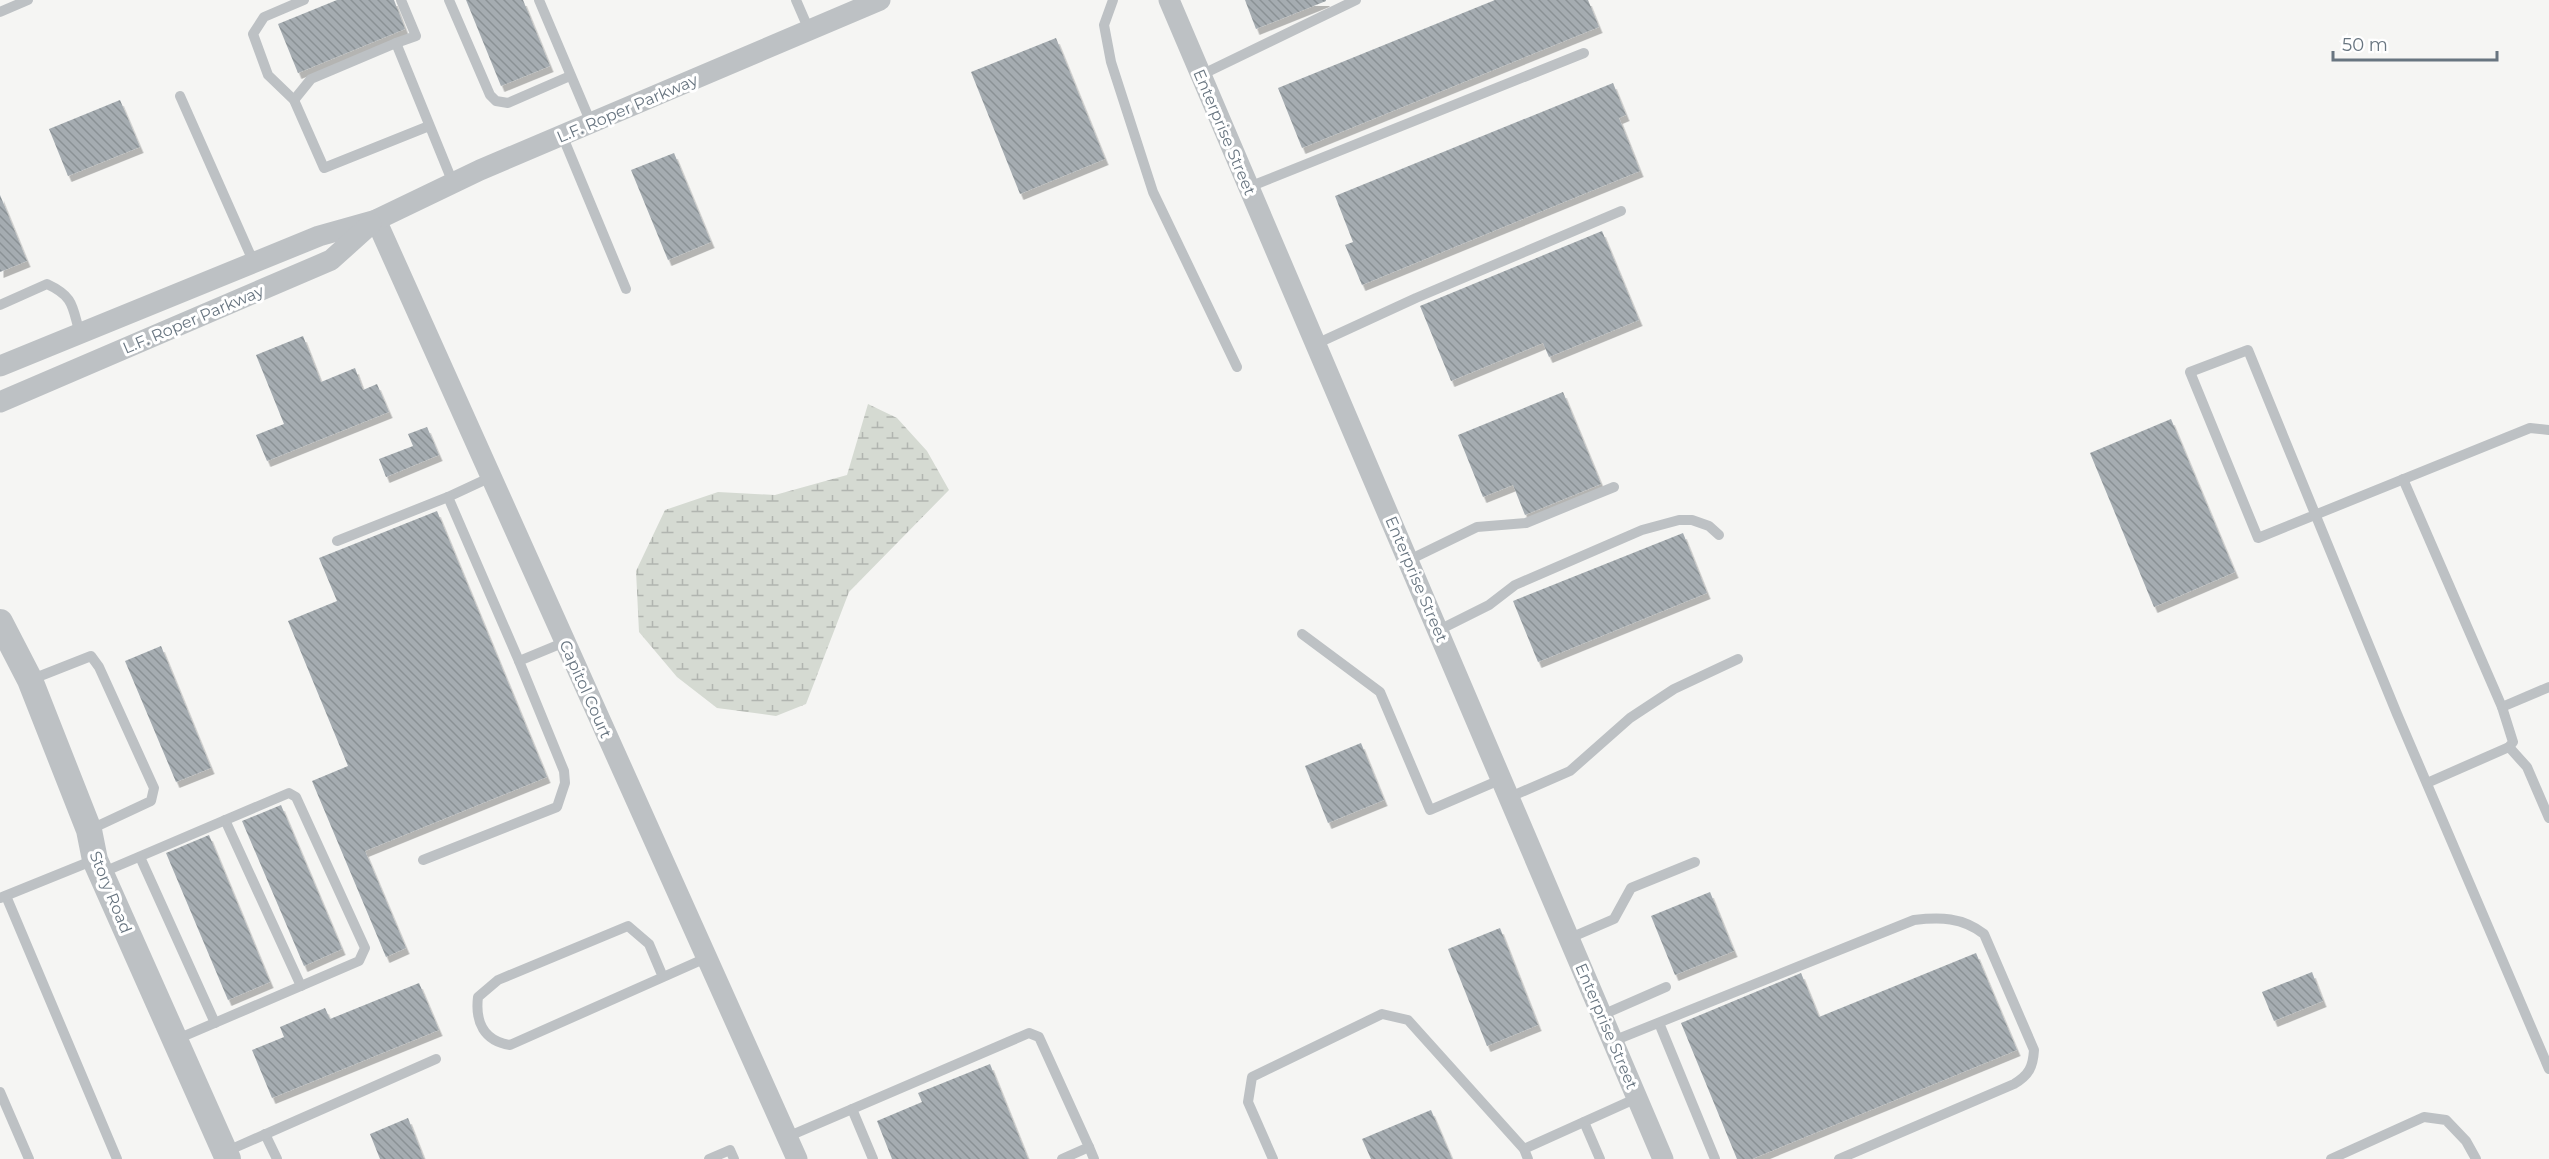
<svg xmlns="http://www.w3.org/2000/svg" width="2549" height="1159" viewBox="0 0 2549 1159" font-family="Montserrat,sans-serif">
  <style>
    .wetland { fill: url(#wetland-marsh) }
    .building { fill: url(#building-back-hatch); filter: url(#shadow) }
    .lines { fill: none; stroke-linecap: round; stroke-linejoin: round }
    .service { stroke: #bdc1c4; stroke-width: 10 }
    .minor { stroke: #bdc1c4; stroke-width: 21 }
    .tertiary { stroke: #bdc1c4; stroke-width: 26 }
    .labels { text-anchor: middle; stroke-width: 6; stroke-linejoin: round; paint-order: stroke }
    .street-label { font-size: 16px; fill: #687580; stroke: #fff }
  </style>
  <defs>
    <pattern id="wetland-marsh" width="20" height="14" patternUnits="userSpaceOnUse" patternTransform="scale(1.5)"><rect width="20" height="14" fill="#d5dad2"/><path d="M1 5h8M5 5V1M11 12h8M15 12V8" fill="none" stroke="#b1b5b0"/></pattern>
    <pattern id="building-back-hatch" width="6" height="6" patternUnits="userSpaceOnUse" patternTransform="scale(1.5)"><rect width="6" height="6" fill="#a5acb1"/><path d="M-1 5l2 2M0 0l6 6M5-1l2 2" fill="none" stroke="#8a9195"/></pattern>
    <filter id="shadow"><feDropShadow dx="3.5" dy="6" stdDeviation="0" flood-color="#0004"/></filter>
  </defs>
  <rect width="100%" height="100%" fill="#f5f5f3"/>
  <polygon class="wetland" points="868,404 897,418 927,451 949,490 849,592 806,704 776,716 717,708 677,677 639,632 636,571 665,510 718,492 775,495 847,475"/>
  <g class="building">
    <polygon points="337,0 394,0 405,29 298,73 278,24"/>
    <polygon points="466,0 523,0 550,66 501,86"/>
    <polygon points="1245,0 1326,0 1326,1 1256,29"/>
    <polygon points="1495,0 1588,0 1599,27 1302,148 1278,88"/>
    <polygon points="1056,38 1105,159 1020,194 971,72"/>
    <polygon points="1613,83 1626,115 1619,118 1640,171 1362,285 1345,245 1353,242 1335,196"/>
    <polygon points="120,100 140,147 68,176 49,129"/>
    <polygon points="674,153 711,242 668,260 631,170"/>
    <polygon points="0,195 27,261 0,272"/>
    <polygon points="1602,231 1639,320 1549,357 1543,343 1451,381 1420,306"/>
    <polygon points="303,336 321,382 355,368 363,390 377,384 389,412 267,461 256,435 284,424 256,355"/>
    <polygon points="1563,392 1601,484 1525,515 1513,485 1483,497 1458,435"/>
    <polygon points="2171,419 2235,572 2154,607 2090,453"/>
    <polygon points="427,427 439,455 386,477 379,459 413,446 408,434"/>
    <polygon points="437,511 547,777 365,851 406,948 386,957 312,781 348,766 288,621 337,601 319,558"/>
    <polygon points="1683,533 1707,593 1538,662 1513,601"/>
    <polygon points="161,646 211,768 176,782 125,661"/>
    <polygon points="1361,743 1384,800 1328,823 1305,766"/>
    <polygon points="281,805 342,949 304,966 242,821"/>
    <polygon points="209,835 270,982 228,1000 166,853"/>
    <polygon points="1710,892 1734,951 1675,975 1651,916"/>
    <polygon points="1500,928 1538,1025 1487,1046 1448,949"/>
    <polygon points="1976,953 2017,1050 1752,1159 1737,1159 1681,1023 1801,973 1819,1017"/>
    <polygon points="2312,972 2323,1001 2274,1021 2262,992"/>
    <polygon points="419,983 439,1030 272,1098 252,1050 284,1037 280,1027 325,1008 330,1019"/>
    <polygon points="990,1064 1028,1159 892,1159 877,1121 922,1102 918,1093"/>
    <polygon points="1431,1110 1452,1159 1371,1159 1362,1139"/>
    <polygon points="408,1118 424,1159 380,1159 370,1134"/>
  </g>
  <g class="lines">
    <g class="service">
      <polyline points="304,0 264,17 253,34 268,75 294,100 324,168 429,126"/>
      <polyline points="401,0 416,36 396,43 453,183"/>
      <polyline points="449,0 490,95 496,101 508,103 570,76"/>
      <polyline points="539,0 591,123"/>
      <polyline points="796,0 809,30"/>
      <polyline points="1113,0 1104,25 1111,62 1153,192 1237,367"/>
      <polyline points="0,12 28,0"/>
      <polyline points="1201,75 1356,0"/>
      <polyline points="180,96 254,263"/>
      <polyline points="294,100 311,79 396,43"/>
      <polyline points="562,135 626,289"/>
      <polyline points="1249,187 1584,53"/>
      <path d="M 0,305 L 47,284 C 75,297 72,307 80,334"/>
      <polyline points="1316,344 1416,298 1621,211"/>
      <polyline points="2549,430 2530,428 2258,538 2190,372 2248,350 2397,714 2549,1069"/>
      <polyline points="491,477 448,497 519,661"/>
      <polyline points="2403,479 2502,707 2513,742 2509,747 2427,783"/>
      <polyline points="337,541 448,497"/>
      <polyline points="1409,560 1477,527 1526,523 1614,487"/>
      <polyline points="1439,630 1489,605 1515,585 1642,530 1679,520 1692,520 1709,526 1719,535"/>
      <polyline points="1302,634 1380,692 1430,810 1502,779"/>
      <polyline points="30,680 91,656 99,667 154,788 151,801 89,830"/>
      <polyline points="2502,707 2549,687"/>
      <polyline points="2509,747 2527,767 2549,818"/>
      <polyline points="1510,797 1570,771 1630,718 1674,689 1738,659"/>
      <polyline points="225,820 301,986"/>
      <polyline points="140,857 215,1023"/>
      <polyline points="423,860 557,807 565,783 564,771 519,661 565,642"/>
      <polyline points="101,873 289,793 296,797 365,948 359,961 175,1040"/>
      <polyline points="6,896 117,1159"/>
      <polyline points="0,898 94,860"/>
      <polyline points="1570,938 1614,919 1631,888 1695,862"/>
      <path d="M 663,977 L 649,944 L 628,926 L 498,980 L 478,997 C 475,1022 484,1041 510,1045 L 706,958"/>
      <polyline points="1602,1015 1666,987"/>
      <polyline points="1659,1023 1715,1159"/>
      <path d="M 1613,1041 L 1914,920 C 1940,917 1962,917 1984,934 L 2034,1050 C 2033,1067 2029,1075 2014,1084 L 1839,1159"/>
      <polyline points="0,1092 29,1159"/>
      <polyline points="852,1109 873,1159"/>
      <polyline points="1584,1122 1600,1159"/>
      <polyline points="265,1134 277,1159"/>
      <polyline points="787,1137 1029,1033 1039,1037 1089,1147 1062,1159"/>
      <polyline points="1089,1147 1094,1159"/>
      <polyline points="1524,1149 1637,1098"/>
      <polyline points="225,1152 436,1059"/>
      <polyline points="709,1159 730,1150 734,1159"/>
      <polyline points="1273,1159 1248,1102 1252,1077 1382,1014 1408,1020 1524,1149 1528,1159"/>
      <polyline points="2331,1159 2424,1117 2446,1120 2466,1141 2476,1159"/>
    </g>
    <g class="minor">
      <polyline points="1169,0 1663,1159"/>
      <polyline points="376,220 797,1159"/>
      <polyline points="0,366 319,236 376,220 480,170 880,0"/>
      <polyline points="0,402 331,260 371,224"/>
    </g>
    <polyline class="tertiary" points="0,622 30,680 89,830 95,860 228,1159"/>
  </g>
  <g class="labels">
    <g class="street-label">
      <text transform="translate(627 108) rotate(-23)" y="6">L.F. Roper Parkway</text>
      <text transform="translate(1225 132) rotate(67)" y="6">Enterprise Street</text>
      <text transform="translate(193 319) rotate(-23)" y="6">L.F. Roper Parkway</text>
      <text transform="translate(1417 579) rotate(67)" y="6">Enterprise Street</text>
      <text transform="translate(586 689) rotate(66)" y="6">Capitol Court</text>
      <text transform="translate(111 892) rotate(68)" y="6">Story Road</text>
      <text transform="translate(1607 1026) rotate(67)" y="6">Enterprise Street</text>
    </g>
  </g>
  <path d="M2333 51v9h164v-9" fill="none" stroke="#687580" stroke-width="3"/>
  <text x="2342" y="51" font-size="18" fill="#687580" stroke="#ffffff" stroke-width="4.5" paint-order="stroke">50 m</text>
</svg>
